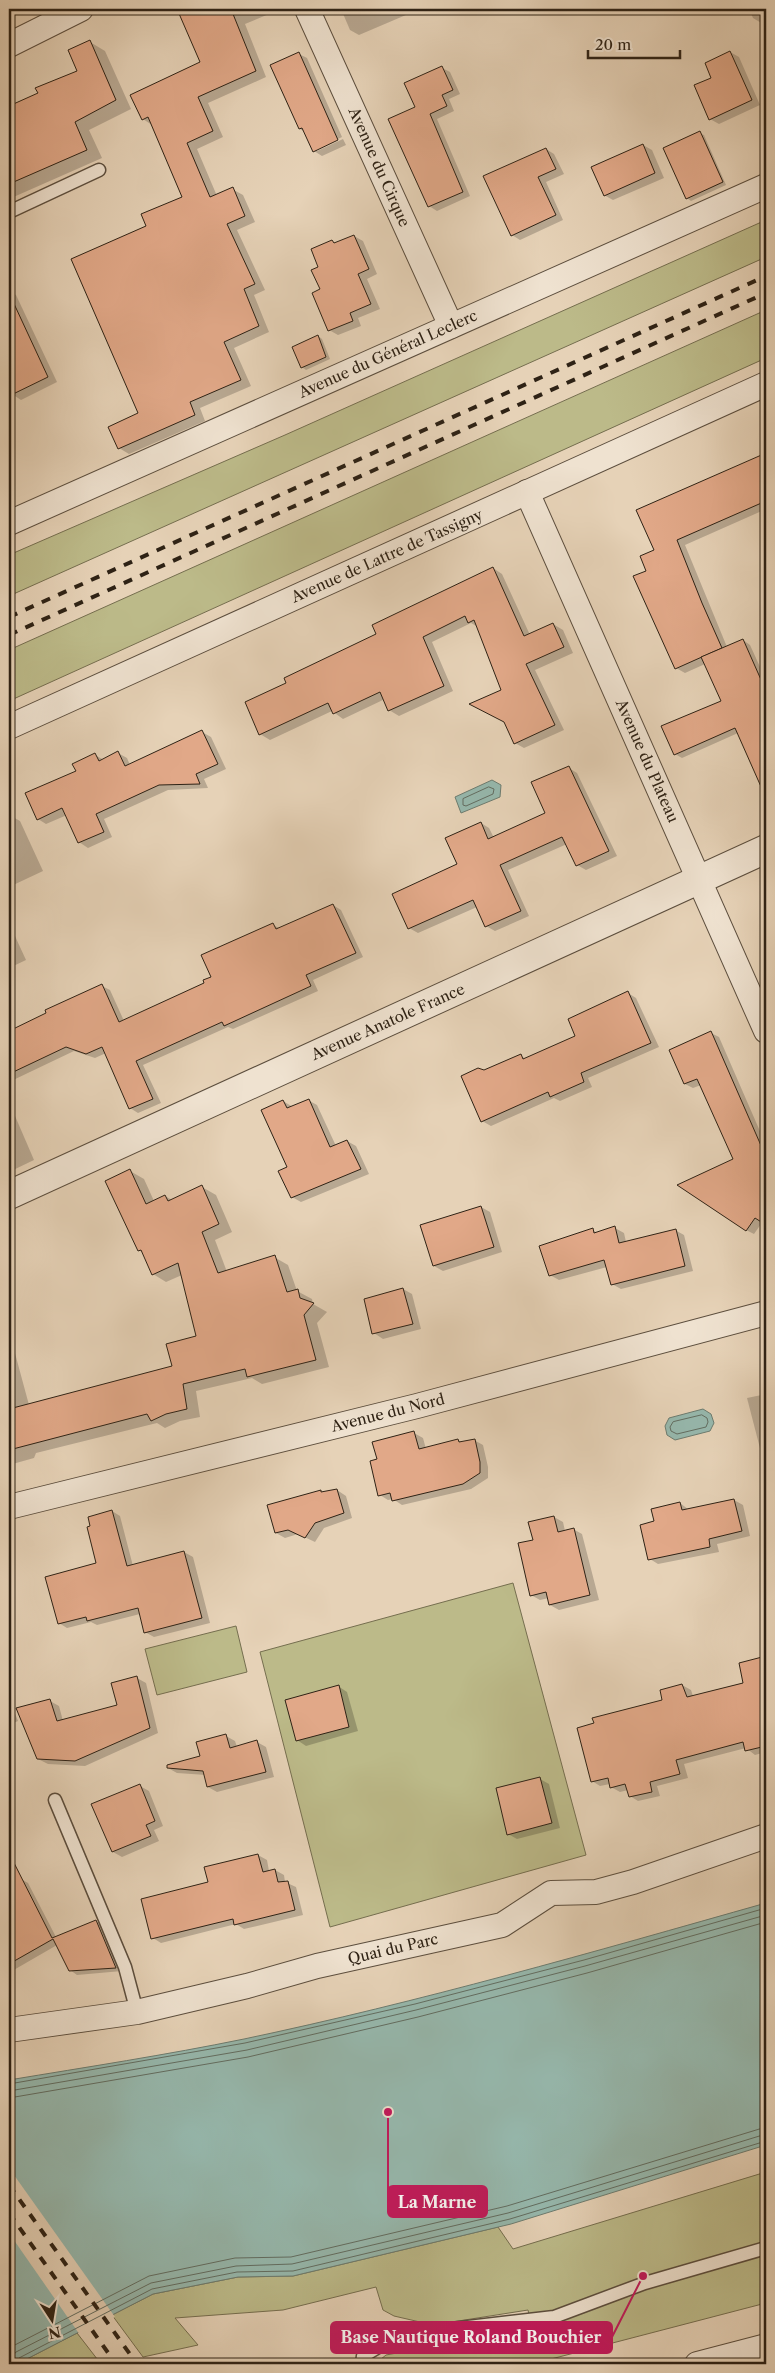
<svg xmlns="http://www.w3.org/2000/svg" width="775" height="2373" viewBox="0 0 775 2373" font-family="'Libre Caslon Text',serif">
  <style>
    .green { fill: #bcba89; stroke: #756e4f }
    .water { fill: #96b8ad; stroke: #6c7c70 }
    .pier { fill: #e6d2b7 }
    .shadow { fill: #0003 }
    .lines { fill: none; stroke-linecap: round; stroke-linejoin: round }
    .shore { stroke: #626d61; stroke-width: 1 }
    .building { fill: #e1a888; stroke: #2e2215 }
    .service-casing { stroke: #5c4e3e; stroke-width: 15 }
    .minor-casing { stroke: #5c4e3e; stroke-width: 26 }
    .tertiary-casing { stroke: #5c4e3e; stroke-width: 30 }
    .service { stroke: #efe2d0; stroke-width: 12 }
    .minor { stroke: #efe2d0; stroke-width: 24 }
    .tertiary { stroke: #efe2d0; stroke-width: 28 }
    .rail { stroke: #2e2215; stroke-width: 4; stroke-dasharray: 9 9; stroke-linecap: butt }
    .labels { text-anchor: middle; stroke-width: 4; stroke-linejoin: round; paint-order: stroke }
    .street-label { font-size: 15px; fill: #2e2215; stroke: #efe2d0 }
    .leader { fill: none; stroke: #c2185b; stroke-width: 2 }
    .callout-dot { fill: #c2185b; stroke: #efe2d0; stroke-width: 2 }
    .callout { fill: #c2185b; stroke: #c2185b; stroke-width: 2 }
    .callout-label { font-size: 16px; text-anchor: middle; font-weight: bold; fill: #fff }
  </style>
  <rect width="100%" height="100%" fill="#e6d2b7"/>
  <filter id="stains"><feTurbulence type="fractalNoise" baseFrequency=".004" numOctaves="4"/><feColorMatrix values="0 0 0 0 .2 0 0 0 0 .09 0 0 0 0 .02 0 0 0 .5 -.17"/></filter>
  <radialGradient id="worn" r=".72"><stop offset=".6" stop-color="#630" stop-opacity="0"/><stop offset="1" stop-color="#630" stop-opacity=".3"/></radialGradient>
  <g class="green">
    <polygon points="766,220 766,257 9,596 9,555 285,435"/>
    <polygon points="766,310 766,358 9,701 9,650"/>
    <polygon points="513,1583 586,1855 330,1927 260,1652"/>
    <polygon points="236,1626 247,1672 157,1695 145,1649"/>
    <polygon points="766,2172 766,2303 532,2364 375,2364 386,2355 532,2328 528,2310 433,2325 394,2316 383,2310 376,2287 283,2310 175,2318 198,2345 143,2357 112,2315 153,2294 238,2277 293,2276 498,2227 513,2249"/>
    <polygon points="77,2333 101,2364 17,2364"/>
  </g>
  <g class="water">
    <polygon points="492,780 501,785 500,797 461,813 455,797"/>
    <polygon points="703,1409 711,1414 714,1423 710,1431 675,1440 667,1435 665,1426 669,1418"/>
    <path d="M 766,1903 L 766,2145 L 511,2224 L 293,2276 L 238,2277 L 153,2294 L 17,2364 L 9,2364 L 9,2080 C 87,2067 166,2055 244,2039 C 420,2002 593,1952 766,1903 Z"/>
  </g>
  <polygon class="pier" points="9,2168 115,2317 80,2335 9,2233"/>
  <g class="shadow">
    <polygon points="178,9 281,9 245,24 266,77 208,103 223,137 197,149 217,196 232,189 243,195 255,222 237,230 265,290 254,295 269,332 234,348 251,386 200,408 205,421 129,454 119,448 140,414 148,226 184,197 152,125 143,119 201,63"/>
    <polygon points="341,9 420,9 359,35 350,30"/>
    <polygon points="749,9 766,9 766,22 763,24 753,18"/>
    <polygon points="90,42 105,51 131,109 89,130 102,158 9,199 9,107 39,94 79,71"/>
    <polygon points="730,52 739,57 760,105 719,124 710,119 713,78"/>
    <polygon points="299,54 307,58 342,137 317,149 317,151 343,139 346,145 322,156 314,151 305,132 300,129"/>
    <polygon points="442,68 450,72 460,94 449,99 454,111 437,119 470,196 437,211 429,206 416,107"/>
    <polygon points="699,133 704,135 726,185 691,201 687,198"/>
    <polygon points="643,145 652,150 664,178 613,200 604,195"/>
    <polygon points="546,149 554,154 564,174 546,182 563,220 520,240 512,235"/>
    <polygon points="354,236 363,241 377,274 367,279 380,309 358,318 361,326 338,335 329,330 321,290 320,267 332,241 336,243"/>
    <polygon points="9,291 16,295 57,382 21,400 12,394 9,388"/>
    <polygon points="318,336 322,339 330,359 306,370 302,367"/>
    <polygon points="764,455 766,456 766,509 685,545 727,647 743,640 750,645 766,680 766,774 763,775 738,733 682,758 675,754 722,701 705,664 685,673 676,668 647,571 656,551"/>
    <polygon points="493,568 502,574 530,635 553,624 563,630 573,653 535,670 564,730 524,748 515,743 503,691 478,627 471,623 432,642 453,691 399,716 389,710 385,699 343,719 332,711 270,740 260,734 288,683 378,635"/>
    <polygon points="202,732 211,737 226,769 204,779 208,788 168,790 104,819 112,837 88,848 79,842 67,815 46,824 38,819 77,772 95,755 104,760 118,753 127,758 130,765"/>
    <polygon points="569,768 577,773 617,856 586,870 577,865 567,844 508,870 529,916 495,931 486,926 477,907 418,933 409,928 459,865 481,823 489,828 494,838 547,814"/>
    <polygon points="11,816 20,821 43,871 9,887 9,817"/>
    <polygon points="333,905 341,910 363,957 313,980 318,991 233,1029 228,1027 143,1065 161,1103 138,1113 130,1108 106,1053 95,1058 74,1051 9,1082 9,1032 102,986 110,990 124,1021 205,983 273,925 281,929"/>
    <polygon points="9,923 26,960 9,968"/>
    <polygon points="628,993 636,998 659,1047 588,1078 592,1087 560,1101 554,1098 491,1126 482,1121 484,1072 521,1056 526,1059 577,1036"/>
    <polygon points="711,1033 719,1037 766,1145 766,1217 754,1234 746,1230 735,1160 701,1085 693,1088 685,1084"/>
    <polygon points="308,1100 317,1105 336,1146 347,1141 356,1146 369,1174 301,1202 292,1197 283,1101 293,1107"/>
    <polygon points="9,1102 34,1160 9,1172"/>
    <polygon points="130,1171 144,1179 154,1201 165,1196 172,1200 202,1187 216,1195 232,1232 215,1240 227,1272 274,1257 288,1265 297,1291 312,1299 313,1304 327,1312 317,1323 329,1367 262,1384 252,1378 196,1391 200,1417 180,1421 165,1428 157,1423 36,1453 34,1458 9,1465 9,1331 29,1405 173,1367 198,1337 182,1275 166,1282 153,1274 143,1253 139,1250"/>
    <polygon points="481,1207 490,1212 502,1252 443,1271 434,1266"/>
    <polygon points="615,1228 624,1233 626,1242 675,1230 684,1235 693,1271 621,1289 612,1284 607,1267 559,1280 550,1275 592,1230 598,1233"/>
    <polygon points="403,1289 412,1294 421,1329 383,1339 374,1333"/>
    <polygon points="766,1394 766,1458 762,1456 747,1398"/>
    <polygon points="414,1433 423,1438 426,1449 458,1440 463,1443 474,1440 483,1445 488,1467 488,1478 471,1489 402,1505 393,1499 388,1500 380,1495"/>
    <polygon points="337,1490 346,1496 352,1518 324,1528 315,1542 298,1534 285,1538 276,1533 323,1493"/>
    <polygon points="734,1500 743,1505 750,1536 717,1544 719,1552 658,1564 650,1559 680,1503 689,1510"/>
    <polygon points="112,1511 120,1516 133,1566 184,1552 193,1557 210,1623 154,1637 145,1632 140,1614 97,1625 91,1622 67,1628 59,1623 97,1564"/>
    <polygon points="554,1517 563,1522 565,1531 573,1529 582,1534 599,1600 559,1610 550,1605 549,1598 540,1600 531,1595 534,1541"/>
    <polygon points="766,1660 766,1752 755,1755 746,1748 684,1764 688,1778 657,1786 660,1796 638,1801 630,1796 628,1790 620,1792 611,1787 610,1784 600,1786 592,1781 664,1701 682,1685 691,1690 693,1696 745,1683"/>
    <polygon points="137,1678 146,1683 158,1733 85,1766 48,1764 38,1759 50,1701 59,1706 63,1721 119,1706"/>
    <polygon points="338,1686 347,1692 358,1731 306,1746 297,1740"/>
    <polygon points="9,1698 18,1721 9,1725"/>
    <polygon points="226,1736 235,1741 237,1747 257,1742 266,1747 274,1777 217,1792 208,1787 206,1775 177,1773 168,1768 201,1757"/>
    <polygon points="540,1779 549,1784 560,1828 517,1839 508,1834"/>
    <polygon points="140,1786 149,1791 163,1826 154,1830 159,1841 122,1857 113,1852"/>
    <polygon points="258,1855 267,1860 269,1871 275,1870 284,1875 285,1882 296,1887 303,1915 244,1929 236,1924 161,1943 153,1938"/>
    <polygon points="21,1879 28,1883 56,1937 96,1921 103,1925 122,1971 77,1975 70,1970 57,1945 12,1971 9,1969 9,1885"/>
  </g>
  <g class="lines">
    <g class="shore">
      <polygon points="489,787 494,789 493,794 466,806 463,805 463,799"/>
      <polygon points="702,1415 707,1418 708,1422 706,1427 677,1434 671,1431 670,1427 673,1422"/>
      <polyline points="9,2084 245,2043 415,2004 584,1960 766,1908"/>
      <polyline points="9,2091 247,2050 416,2010 585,1966 766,1915"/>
      <polyline points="9,2098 248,2057 418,2017 587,1973 766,1922"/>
      <polyline points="9,2348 149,2276 235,2258 291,2257 507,2206 766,2127"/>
      <polyline points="10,2364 11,2358 16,2352 151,2283 236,2266 292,2264 508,2213 766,2134"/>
      <polyline points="16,2364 19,2358 152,2289 237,2272 293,2271 510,2219 766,2141"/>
    </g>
  </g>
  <g class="building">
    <polygon points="177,9 231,9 256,71 198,97 213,131 187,143 210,197 233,187 245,216 227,224 255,284 244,289 259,326 224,342 241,380 190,402 195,415 118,449 108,427 138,413 71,259 146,226 141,214 182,197 148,117 142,120 130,95 200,62"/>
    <polygon points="90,40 116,100 75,122 87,150 9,184 9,106 38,93 35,88 77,71 68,50"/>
    <polygon points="730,51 752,100 709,120 694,85 711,78 705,63"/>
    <polygon points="299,52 338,140 313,152 302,128 299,129 270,65"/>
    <polygon points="442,66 453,90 442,95 447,106 430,114 463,192 428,207 388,119 415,107 404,83"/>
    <polygon points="700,131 723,182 686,199 663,148"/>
    <polygon points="643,144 655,173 604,196 591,167"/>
    <polygon points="546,148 556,169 538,177 556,215 511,236 483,176"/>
    <polygon points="354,235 369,269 358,274 371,304 350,313 353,321 328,331 312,293 320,289 311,270 318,267 311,249 332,240 334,243"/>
    <polygon points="9,293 48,377 9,396"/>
    <polygon points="318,335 326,357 301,368 292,347"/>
    <polygon points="766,453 766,501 677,540 702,603 722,648 675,669 633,576 646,571 640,556 654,550 636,510"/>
    <polygon points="493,567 524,636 553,623 564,647 526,664 555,725 514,744 504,722 469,704 501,690 474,620 468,623 465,616 423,637 444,686 388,711 380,692 333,714 328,703 259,735 245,702 286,683 284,678 376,634 372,625"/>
    <polygon points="743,639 766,691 766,798 735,728 674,755 661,726 721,701 701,657"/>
    <polygon points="202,730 218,764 196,774 200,784 159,785 96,814 104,832 78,843 62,808 37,820 25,793 76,771 72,764 95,753 99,761 118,751 125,766"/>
    <polygon points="569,766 609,851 576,866 562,837 500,865 521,911 485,927 473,900 408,929 392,894 457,864 445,838 481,822 488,839 545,813 531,782"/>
    <polygon points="333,904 356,953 306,975 311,986 224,1026 222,1022 136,1061 153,1099 129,1109 102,1047 86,1054 66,1047 9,1074 9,1031 46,1013 45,1010 102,984 119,1022 204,983 203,980 211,977 201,955 273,923 276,929"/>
    <polygon points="628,991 651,1043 581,1073 584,1082 550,1097 548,1092 481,1122 461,1076 478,1068 484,1070 521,1054 523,1059 575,1036 568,1019"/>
    <polygon points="711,1031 766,1157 766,1225 755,1218 746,1231 677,1185 733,1159 697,1079 684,1084 669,1050"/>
    <polygon points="309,1099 330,1147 347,1140 361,1169 291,1198 278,1171 287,1167 261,1110 283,1100 287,1108"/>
    <polygon points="130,1169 146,1204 165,1195 168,1201 202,1185 219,1224 202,1232 218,1273 275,1255 287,1292 298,1289 300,1298 314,1303 304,1315 316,1360 247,1377 245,1369 183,1384 187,1409 166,1414 151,1421 147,1414 9,1450 9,1409 172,1366 166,1344 196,1336 178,1263 152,1275 141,1250 138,1251 105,1181"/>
    <polygon points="481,1206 494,1247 433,1266 420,1225"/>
    <polygon points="615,1226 619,1243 676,1229 685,1266 611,1285 604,1260 549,1276 539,1246 593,1228 594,1233"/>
    <polygon points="403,1288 413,1324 372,1334 364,1299"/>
    <polygon points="414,1431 419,1449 458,1439 459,1442 475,1439 480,1462 480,1473 463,1484 392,1501 390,1493 378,1496 370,1461 377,1459 372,1442"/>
    <polygon points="337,1489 344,1513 315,1523 305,1538 288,1530 275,1533 267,1505 321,1490 321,1492"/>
    <polygon points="734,1499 742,1531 709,1539 710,1547 648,1560 640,1525 654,1521 651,1509 680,1502 682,1510"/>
    <polygon points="112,1510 127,1566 184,1551 202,1618 144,1633 138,1608 87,1621 86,1617 58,1624 45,1577 96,1563 87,1527 90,1526 88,1517"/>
    <polygon points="554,1516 558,1532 574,1528 590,1595 549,1605 546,1592 530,1596 518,1543 533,1540 528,1522"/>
    <polygon points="766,1656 766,1746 745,1751 743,1742 676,1760 680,1774 650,1782 652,1792 629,1797 625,1784 610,1788 608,1778 591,1782 577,1728 594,1723 592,1718 662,1700 660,1690 682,1684 687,1697 743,1683 739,1663"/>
    <polygon points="137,1676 150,1728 75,1761 37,1759 16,1708 50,1699 57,1721 117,1705 111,1683"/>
    <polygon points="339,1685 349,1727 296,1741 285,1700"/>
    <polygon points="226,1734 230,1748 257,1740 266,1772 207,1787 203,1771 167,1768 167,1765 200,1756 196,1742"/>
    <polygon points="540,1777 552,1823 507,1835 496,1788"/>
    <polygon points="140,1784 155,1821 146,1825 151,1836 112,1852 91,1804"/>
    <polygon points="9,1853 52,1938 96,1920 116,1968 69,1971 53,1939 9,1964"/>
    <polygon points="258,1854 263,1872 275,1869 278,1882 288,1881 295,1910 234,1925 233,1919 151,1939 141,1899 208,1882 204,1867"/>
  </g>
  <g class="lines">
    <defs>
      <g id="service">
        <polyline points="9,212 99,170"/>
        <polyline points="55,1800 125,1967 137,2012"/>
        <polyline points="362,2364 363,2356 388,2341 451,2329 554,2317 645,2283 766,2248"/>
      </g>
      <g id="minor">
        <polyline points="307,9 451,326"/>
        <polyline points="9,45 81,9"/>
        <polyline points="527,492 766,1031"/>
        <polyline points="9,523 766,186"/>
        <polyline points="9,727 766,384"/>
        <polyline points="9,1507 417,1406 766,1313"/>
        <polyline points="9,2030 137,2012 247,1986 317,1966 502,1925 551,1893 596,1892 633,1882 766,1836"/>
        <polyline points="697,2364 766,2346"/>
      </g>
      <polyline id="tertiary" points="9,1195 766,849"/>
    </defs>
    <use href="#service" class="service-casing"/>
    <use href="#minor" class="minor-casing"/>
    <use href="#tertiary" class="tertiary-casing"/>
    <use href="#service" class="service"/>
    <use href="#minor" class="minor"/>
    <use href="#tertiary" class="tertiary"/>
    <g class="rail">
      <polyline points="9,617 766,276"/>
      <polyline points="9,635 766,293"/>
      <polyline points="9,2185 137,2364"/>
      <polyline points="9,2213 116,2364"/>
    </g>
  </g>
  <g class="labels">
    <g class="street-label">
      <text transform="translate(379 167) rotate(66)" y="5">Avenue du Cirque</text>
      <text transform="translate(388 354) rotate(-24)" y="5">Avenue du Général Leclerc</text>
      <text transform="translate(387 556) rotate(-24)" y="5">Avenue de Lattre de Tassigny</text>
      <text transform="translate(647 761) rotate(66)" y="5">Avenue du Plateau</text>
      <text transform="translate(388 1022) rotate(-24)" y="5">Avenue Anatole France</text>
      <text transform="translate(388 1413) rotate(-14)" y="5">Avenue du Nord</text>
      <text transform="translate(393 1949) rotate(-13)" y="5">Quai du Parc</text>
    </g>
  </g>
  <path class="leader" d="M388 2112L388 2202M643 2276L612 2337"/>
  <g class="callout-dot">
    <circle cx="388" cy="2112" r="5"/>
    <circle cx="643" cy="2276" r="5"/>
  </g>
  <g class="callout">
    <rect x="388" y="2186" width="99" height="31" rx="5"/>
    <rect x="331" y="2322" width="281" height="31" rx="5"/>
  </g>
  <g class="callout-label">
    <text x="437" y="2208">La Marne</text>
    <text x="471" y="2343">Base Nautique Roland Bouchier</text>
  </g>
  <rect width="775" height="2373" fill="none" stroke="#e6d2b7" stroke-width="30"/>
  <rect x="10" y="10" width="755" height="2353" fill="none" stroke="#2e2215" stroke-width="2.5"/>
  <rect x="15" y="15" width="745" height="2343" fill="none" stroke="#2e2215"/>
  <g transform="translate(52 2320) rotate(168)" stroke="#efe2d0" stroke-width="4" paint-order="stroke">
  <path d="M0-4L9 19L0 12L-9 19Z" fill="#2e2215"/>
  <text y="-8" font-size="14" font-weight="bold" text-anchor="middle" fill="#2e2215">N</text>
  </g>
  <path d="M588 50v8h92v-8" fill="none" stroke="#2e2215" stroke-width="2.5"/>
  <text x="595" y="50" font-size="15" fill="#2e2215" stroke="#efe2d0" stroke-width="4" paint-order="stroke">20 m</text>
  <rect width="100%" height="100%" filter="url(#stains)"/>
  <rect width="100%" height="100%" fill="url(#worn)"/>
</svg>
